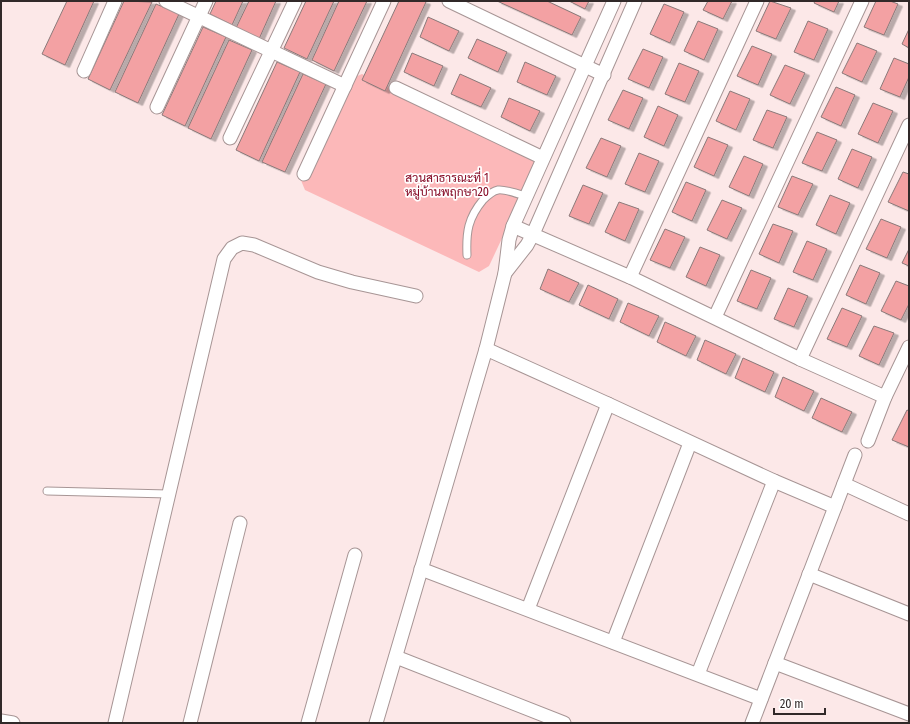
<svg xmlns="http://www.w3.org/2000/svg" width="910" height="724" viewBox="0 0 910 724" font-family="'Fira Sans Condensed',Sarabun,sans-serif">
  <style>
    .green { fill: #fcb8b9 }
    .building { fill: #f3a1a3; stroke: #8a7979; filter: url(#shadow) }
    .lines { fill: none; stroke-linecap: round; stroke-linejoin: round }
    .service-casing { stroke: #a79595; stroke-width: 9 }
    .minor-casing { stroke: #a79595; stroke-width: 15 }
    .service { stroke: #fff; stroke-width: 7 }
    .minor { stroke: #fff; stroke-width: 13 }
    .labels { text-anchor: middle; stroke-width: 3.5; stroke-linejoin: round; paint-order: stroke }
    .park-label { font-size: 12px; fill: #860b26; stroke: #fff }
  </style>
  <defs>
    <filter id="shadow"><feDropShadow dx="4.5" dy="2.5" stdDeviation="0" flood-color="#0004"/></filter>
  </defs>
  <rect width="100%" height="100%" fill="#fce8e8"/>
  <polygon class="green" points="362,74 530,153 536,166 489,266 479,272 305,190 300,178 346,81"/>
  <g class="building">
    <polygon points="67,1 94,1 65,65 42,54"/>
    <polygon points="124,1 152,2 110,90 88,79"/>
    <polygon points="216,1 243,1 232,25 210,14"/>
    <polygon points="249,1 276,1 259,39 236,28"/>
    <polygon points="306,1 334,1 307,59 284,48"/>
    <polygon points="339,1 367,1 334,71 312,60"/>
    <polygon points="399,1 423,1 426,2 385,91 362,80"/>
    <polygon points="497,1 547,1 581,17 572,35"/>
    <polygon points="569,1 589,1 585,9"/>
    <polygon points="708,1 732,1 723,19 703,10"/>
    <polygon points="770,1 791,8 776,39 756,31"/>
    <polygon points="815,1 839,1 834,12 814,3"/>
    <polygon points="876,1 890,1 898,4 884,35 864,27"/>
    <polygon points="156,4 179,14 138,103 115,92"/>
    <polygon points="664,4 684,12 670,43 650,34"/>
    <polygon points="428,17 459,31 449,51 420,37"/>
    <polygon points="698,21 718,29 704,60 684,51"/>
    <polygon points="808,21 828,29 814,60 794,52"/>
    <polygon points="203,27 226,37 185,126 162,115"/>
    <polygon points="909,29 909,48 902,44"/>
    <polygon points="477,39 507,52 498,72 468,58"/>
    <polygon points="229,40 252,50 211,139 188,128"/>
    <polygon points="857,43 877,51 862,82 842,73"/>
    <polygon points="752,46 772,54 758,85 737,76"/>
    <polygon points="643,49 663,57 649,88 628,79"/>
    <polygon points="412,53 443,66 434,86 404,72"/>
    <polygon points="894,58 909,64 909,77 900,97 880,89"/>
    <polygon points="277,62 300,72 259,161 236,150"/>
    <polygon points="525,62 556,76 547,95 517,82"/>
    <polygon points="679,63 699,71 685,102 665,94"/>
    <polygon points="785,65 805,73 790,104 770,95"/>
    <polygon points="303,74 326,84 285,172 262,162"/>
    <polygon points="460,74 491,88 481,107 451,94"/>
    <polygon points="836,87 855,95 841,126 821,117"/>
    <polygon points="623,90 643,98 629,129 608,120"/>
    <polygon points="730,91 750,99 736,130 716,121"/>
    <polygon points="509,98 540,111 530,131 501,117"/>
    <polygon points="873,103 893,111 878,143 858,134"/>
    <polygon points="658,106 678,115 664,146 644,137"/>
    <polygon points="767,110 787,117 773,148 753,140"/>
    <polygon points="817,132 837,140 822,171 802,163"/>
    <polygon points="708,137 728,145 714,176 694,167"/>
    <polygon points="601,138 621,146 607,177 586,168"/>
    <polygon points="852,149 872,157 858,188 838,179"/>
    <polygon points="639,153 659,161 645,192 625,184"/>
    <polygon points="744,156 763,164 749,196 729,187"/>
    <polygon points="903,172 909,174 909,211 888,202"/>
    <polygon points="792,176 813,184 798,215 778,207"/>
    <polygon points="686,182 706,190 692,221 672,212"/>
    <polygon points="583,185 603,193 589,224 569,216"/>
    <polygon points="830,195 850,203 836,234 816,225"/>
    <polygon points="722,200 742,208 727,239 707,230"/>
    <polygon points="619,202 639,209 625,241 605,232"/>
    <polygon points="881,219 901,227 887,258 866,249"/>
    <polygon points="773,224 793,231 779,263 759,254"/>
    <polygon points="665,229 685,237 670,268 650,260"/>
    <polygon points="807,241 827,249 813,280 793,272"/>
    <polygon points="700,247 720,255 706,286 686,277"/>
    <polygon points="909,249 909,266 902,263"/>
    <polygon points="860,265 880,273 866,304 846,295"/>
    <polygon points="548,269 579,283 569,302 540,289"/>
    <polygon points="751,270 771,278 757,309 737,301"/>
    <polygon points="896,281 909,286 909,304 901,320 881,311"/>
    <polygon points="588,285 618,299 609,319 579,305"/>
    <polygon points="788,288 808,296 794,327 774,319"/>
    <polygon points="628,303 659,316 649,336 620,322"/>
    <polygon points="842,308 862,316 847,347 827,339"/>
    <polygon points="665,322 696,336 686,356 657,342"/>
    <polygon points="874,326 894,333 879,365 859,356"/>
    <polygon points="705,340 736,354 726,374 697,360"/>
    <polygon points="743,358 774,372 765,392 735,378"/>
    <polygon points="783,377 814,391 804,411 775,397"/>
    <polygon points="821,398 852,412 842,432 812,418"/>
    <polygon points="907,410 909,411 909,447 892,440"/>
  </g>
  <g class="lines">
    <defs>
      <g id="service">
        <path d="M 467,255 C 466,232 468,218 483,200 C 487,196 492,191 498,190 C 504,189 519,194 525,196"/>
        <polyline points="47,491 168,494"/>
      </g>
      <g id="minor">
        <polyline points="166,1 345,86"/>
        <polyline points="449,1 604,75"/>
        <polyline points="84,71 115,1"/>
        <polyline points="396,88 543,158"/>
        <polyline points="157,107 206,1"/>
        <polyline points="230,138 295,1"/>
        <polyline points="304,174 384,1"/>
        <polyline points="513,226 630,277 800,359 885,397"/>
        <polyline points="505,273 527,245 533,234 635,1"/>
        <polyline points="630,277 757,1"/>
        <polyline points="715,317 862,1"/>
        <polyline points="486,349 608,404 774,481 835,507"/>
        <polyline points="800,359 909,125"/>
        <polyline points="868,441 885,397 909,347"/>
        <polyline points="844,484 909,514"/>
        <polyline points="421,569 761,699"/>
        <polyline points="809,574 909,614"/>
        <polyline points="528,609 608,404"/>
        <polyline points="613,642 690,443"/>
        <polyline points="396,657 564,723"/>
        <polyline points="775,663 909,714"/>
        <polyline points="698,674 774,481"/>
        <polyline points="1,721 13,723"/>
        <polyline points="115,723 224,259 232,248 242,243 254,245 318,272 352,282 416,296"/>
        <polyline points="190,723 240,523"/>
        <polyline points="308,723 355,555"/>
        <polyline points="376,723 486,349 505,273 509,240 513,226 614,1"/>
        <polyline points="752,723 855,455"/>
      </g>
    </defs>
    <use href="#service" class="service-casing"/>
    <use href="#minor" class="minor-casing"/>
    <use href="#service" class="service"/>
    <use href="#minor" class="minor"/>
  </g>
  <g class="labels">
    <g class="park-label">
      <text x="447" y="182">สวนสาธารณะที่ 1<tspan x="447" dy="14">หมู่บ้านพฤกษา20</tspan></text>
    </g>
  </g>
  <rect width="910" height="724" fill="none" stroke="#312929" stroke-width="4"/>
  <path d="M774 708v6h51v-6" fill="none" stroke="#312929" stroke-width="2"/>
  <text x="780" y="708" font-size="12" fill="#312929" stroke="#ffffff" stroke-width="3" paint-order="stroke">20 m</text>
</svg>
